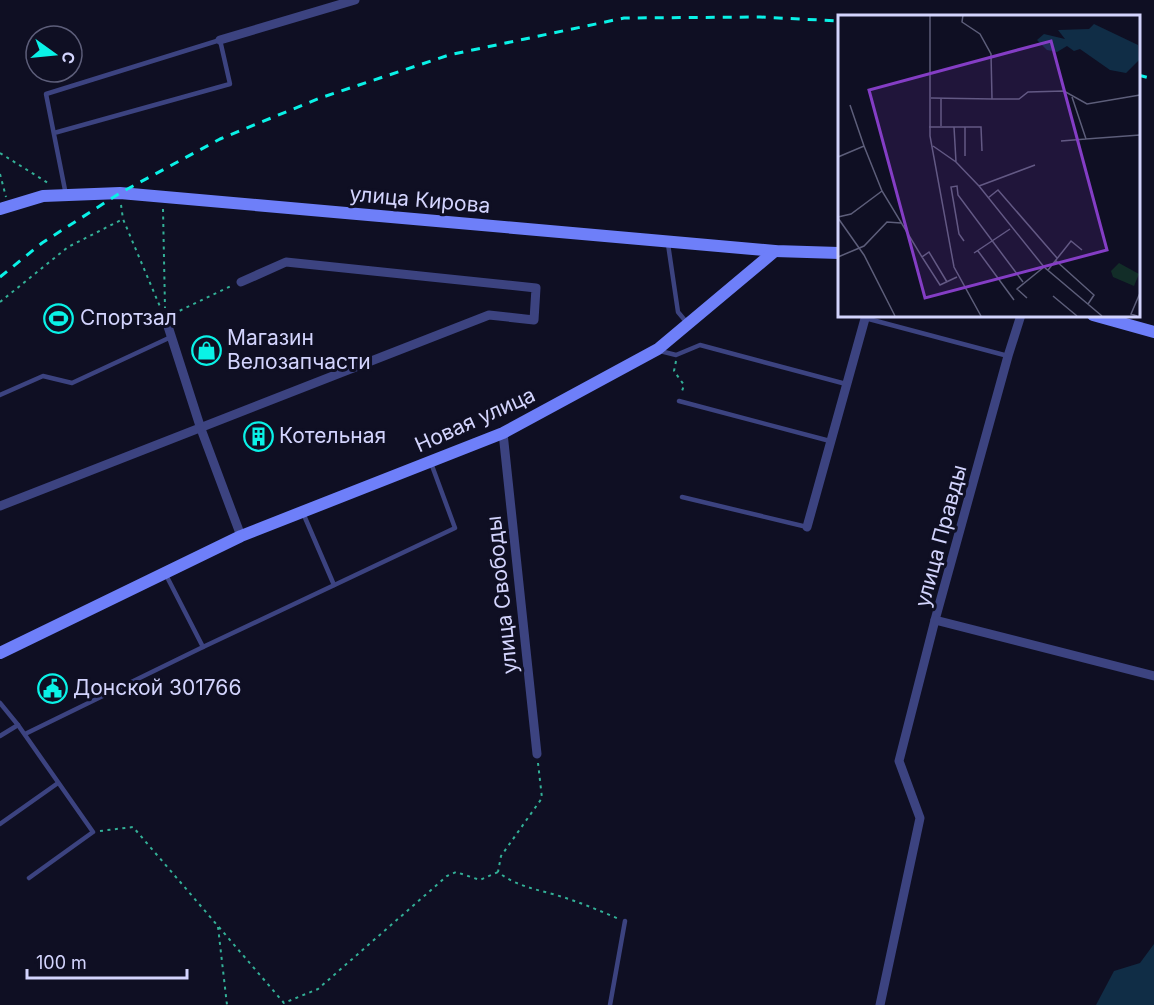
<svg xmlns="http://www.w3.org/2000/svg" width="1154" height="1005" viewBox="0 0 1154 1005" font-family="Inter,sans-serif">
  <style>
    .water { fill: #102d46 }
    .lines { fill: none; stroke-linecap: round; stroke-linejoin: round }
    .path { stroke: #33b097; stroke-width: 2; stroke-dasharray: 3 4.5; stroke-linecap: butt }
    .lane { stroke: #3c4380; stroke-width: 4.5 }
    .street { stroke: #3c4380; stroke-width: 9 }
    .secondary { stroke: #6e7ff9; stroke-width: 12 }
    .rail { stroke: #0af2e7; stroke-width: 3; stroke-dasharray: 9 8; stroke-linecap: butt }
    .labels { text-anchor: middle; stroke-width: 6; stroke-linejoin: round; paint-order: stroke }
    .street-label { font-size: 21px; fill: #d3d4fd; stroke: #0f0f23 }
    .poi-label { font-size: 21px; fill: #d3d4fd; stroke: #0f0f23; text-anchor: start }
    .inset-road { fill: none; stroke: #5d5e7a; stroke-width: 1.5 }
    .view { fill: #843dc5; fill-opacity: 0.15; stroke: #843dc5; stroke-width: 3 }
    .inset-edge { fill: none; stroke: #d3d4fd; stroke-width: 3 }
  </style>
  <rect width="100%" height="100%" fill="#0f0f23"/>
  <polygon class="water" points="1154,944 1154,1005 1096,1005 1114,971 1140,963"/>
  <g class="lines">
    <g class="path">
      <polyline points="0,153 48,183"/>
      <polyline points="0,174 6,197"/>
      <polyline points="121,205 123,219 161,309"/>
      <polyline points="163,209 165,308"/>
      <polyline points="0,302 68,247 123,219"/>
      <polyline points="173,314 233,285"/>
      <polyline points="676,361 674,371 684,385 681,394"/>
      <path d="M 538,763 L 542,798 L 501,856 L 498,872 C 516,886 535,889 556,895 C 577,901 598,910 619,919"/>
      <polyline points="100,831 133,827 284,1003 318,989 447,876 456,872 480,880 498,872"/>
      <polyline points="218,927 227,1005"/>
    </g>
    <g class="lane">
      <polyline points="54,133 230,84 220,40 46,94 66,195"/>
      <polyline points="668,244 678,312 688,324"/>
      <polyline points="865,318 1008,356"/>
      <polyline points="660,351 676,355 700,345 846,384"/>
      <polyline points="0,395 43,376 72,383 171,337"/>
      <polyline points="679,401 830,441"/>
      <polyline points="682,497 807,527"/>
      <polyline points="303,513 334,585"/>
      <polyline points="166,575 203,647"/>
      <polyline points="0,703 18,725 93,832 29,878"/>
      <polyline points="25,734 203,647 455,528 431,463"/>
      <polyline points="0,736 18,725"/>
      <polyline points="0,824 58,783"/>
      <polyline points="610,1005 625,921"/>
    </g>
    <g class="street">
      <polyline points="220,40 355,0"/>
      <polyline points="1021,315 1008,356 935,620 1154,676"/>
      <polyline points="165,317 201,429 241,536"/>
      <polyline points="503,433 537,754"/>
      <polyline points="0,506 489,315 534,320 536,288 286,262 241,282"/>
      <polyline points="807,527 866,315"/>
      <polyline points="880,1005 920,818 899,761 935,620"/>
    </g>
    <g class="secondary">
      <polyline points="0,209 43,196 120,193 775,251 839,253"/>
      <polyline points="1093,315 1154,332"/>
      <polyline points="0,653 241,536 503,433 658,349 775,251"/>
    </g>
    <g class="rail">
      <polyline points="1138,75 1154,79"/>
      <polyline points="0,277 42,243 120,193 220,139 320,98 449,55 624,18 760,17 839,21"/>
    </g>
  </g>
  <defs>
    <symbol id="stadium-ring" viewBox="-11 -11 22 22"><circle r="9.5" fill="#0f0f23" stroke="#0af2e7" stroke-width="1.5"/><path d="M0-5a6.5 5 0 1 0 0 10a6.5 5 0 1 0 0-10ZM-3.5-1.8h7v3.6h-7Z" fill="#0af2e7"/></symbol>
    <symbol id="shop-ring" viewBox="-11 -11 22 22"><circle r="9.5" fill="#0f0f23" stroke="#0af2e7" stroke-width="1.5"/><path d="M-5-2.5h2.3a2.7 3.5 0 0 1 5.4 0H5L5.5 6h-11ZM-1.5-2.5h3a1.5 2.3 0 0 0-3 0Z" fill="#0af2e7"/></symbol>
    <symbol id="building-ring" viewBox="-11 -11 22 22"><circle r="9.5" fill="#0f0f23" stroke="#0af2e7" stroke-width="1.5"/><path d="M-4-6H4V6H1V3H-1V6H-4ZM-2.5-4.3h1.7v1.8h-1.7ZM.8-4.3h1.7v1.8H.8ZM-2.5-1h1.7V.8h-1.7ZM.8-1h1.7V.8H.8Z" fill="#0af2e7"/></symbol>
    <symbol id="civic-ring" viewBox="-11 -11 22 22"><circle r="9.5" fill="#0f0f23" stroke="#0af2e7" stroke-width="1.5"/><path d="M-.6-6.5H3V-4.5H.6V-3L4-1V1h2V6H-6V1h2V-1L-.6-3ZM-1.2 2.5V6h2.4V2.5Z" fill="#0af2e7"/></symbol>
  </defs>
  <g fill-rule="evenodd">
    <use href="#stadium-ring" x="42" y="302" width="33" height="33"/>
    <use href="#shop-ring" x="190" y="334" width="33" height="33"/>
    <use href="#building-ring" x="242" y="420" width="33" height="33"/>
    <use href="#civic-ring" x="36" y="672" width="33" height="33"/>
  </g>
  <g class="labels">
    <g class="street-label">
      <text transform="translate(420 200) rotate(5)" y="7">улица Кирова</text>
      <text transform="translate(475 420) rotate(-24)" y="7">Новая улица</text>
      <text transform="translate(941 536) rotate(-75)" y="7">улица Правды</text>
      <text transform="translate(502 595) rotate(-96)" y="7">улица Свободы</text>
    </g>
    <g class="poi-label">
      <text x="80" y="325">Спортзал</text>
      <text x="227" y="345">Магазин<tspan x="227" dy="24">Велозапчасти</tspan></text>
      <text x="279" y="443">Котельная</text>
      <text x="73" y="695">Донской 301766</text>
    </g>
  </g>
  <g transform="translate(838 15)">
    <rect width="302" height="302" fill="#0f0f23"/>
    <path d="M 281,248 L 301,259 L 296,271 L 275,262 L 273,256 Z" fill="#122d28"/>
    <path d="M 256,9 L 300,30 L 301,45 L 288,58 L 272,55 L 242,34 L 236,36 L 229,31 L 219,37 L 209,35 L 199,25 L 206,19 L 227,24 L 220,15 L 251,14 Z" fill="#102d46"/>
    <path class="inset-road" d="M 92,0 L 92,121 L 116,252 L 143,301M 234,82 L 248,124 L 302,120M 93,83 L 154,84 L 153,39 L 142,19 L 124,7 L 125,0M 103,84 L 103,111M 154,84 L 181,84 L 190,77 L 226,76 L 249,89 L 302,80M 12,90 L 26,131M 91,112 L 143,112 L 144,136M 116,112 L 118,147M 127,112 L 127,141M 223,126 L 248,124M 95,131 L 118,147 L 141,171 L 206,252 L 264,301M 0,142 L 26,131 L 44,176 L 84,242M 141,171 L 197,150M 150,183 L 160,175 L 219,243M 0,202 L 13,199 L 44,176M 0,203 L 26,240 L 57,301M 126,226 L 121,219 L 113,172 L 119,171 L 120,180 L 185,267M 140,236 L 176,285M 136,238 L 172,214M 0,242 L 26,231 L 49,207 L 63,208M 217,245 L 256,280 L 250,289M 210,255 L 233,226 L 244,235M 109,267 L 91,237 L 84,242 L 102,270 L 119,262M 215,281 L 239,301M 189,283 L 179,274 L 206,252M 299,301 L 293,299 L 302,278"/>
    <path class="view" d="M 213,26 L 269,235 L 87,283 L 31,75 Z"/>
    <rect width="302" height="302" class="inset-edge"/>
  </g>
  <g transform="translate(54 54) rotate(105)"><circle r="28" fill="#0f0f23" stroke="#5d5e7a" stroke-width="1.5"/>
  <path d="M0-4.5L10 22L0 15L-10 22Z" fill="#0af2e7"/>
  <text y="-9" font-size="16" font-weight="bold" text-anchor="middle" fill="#d3d4fd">С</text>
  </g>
  <path d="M27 969v9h160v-9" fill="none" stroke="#d3d4fd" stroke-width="3"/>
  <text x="36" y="969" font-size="18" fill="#d3d4fd" stroke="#0f0f23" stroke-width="4.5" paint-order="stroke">100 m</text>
</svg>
